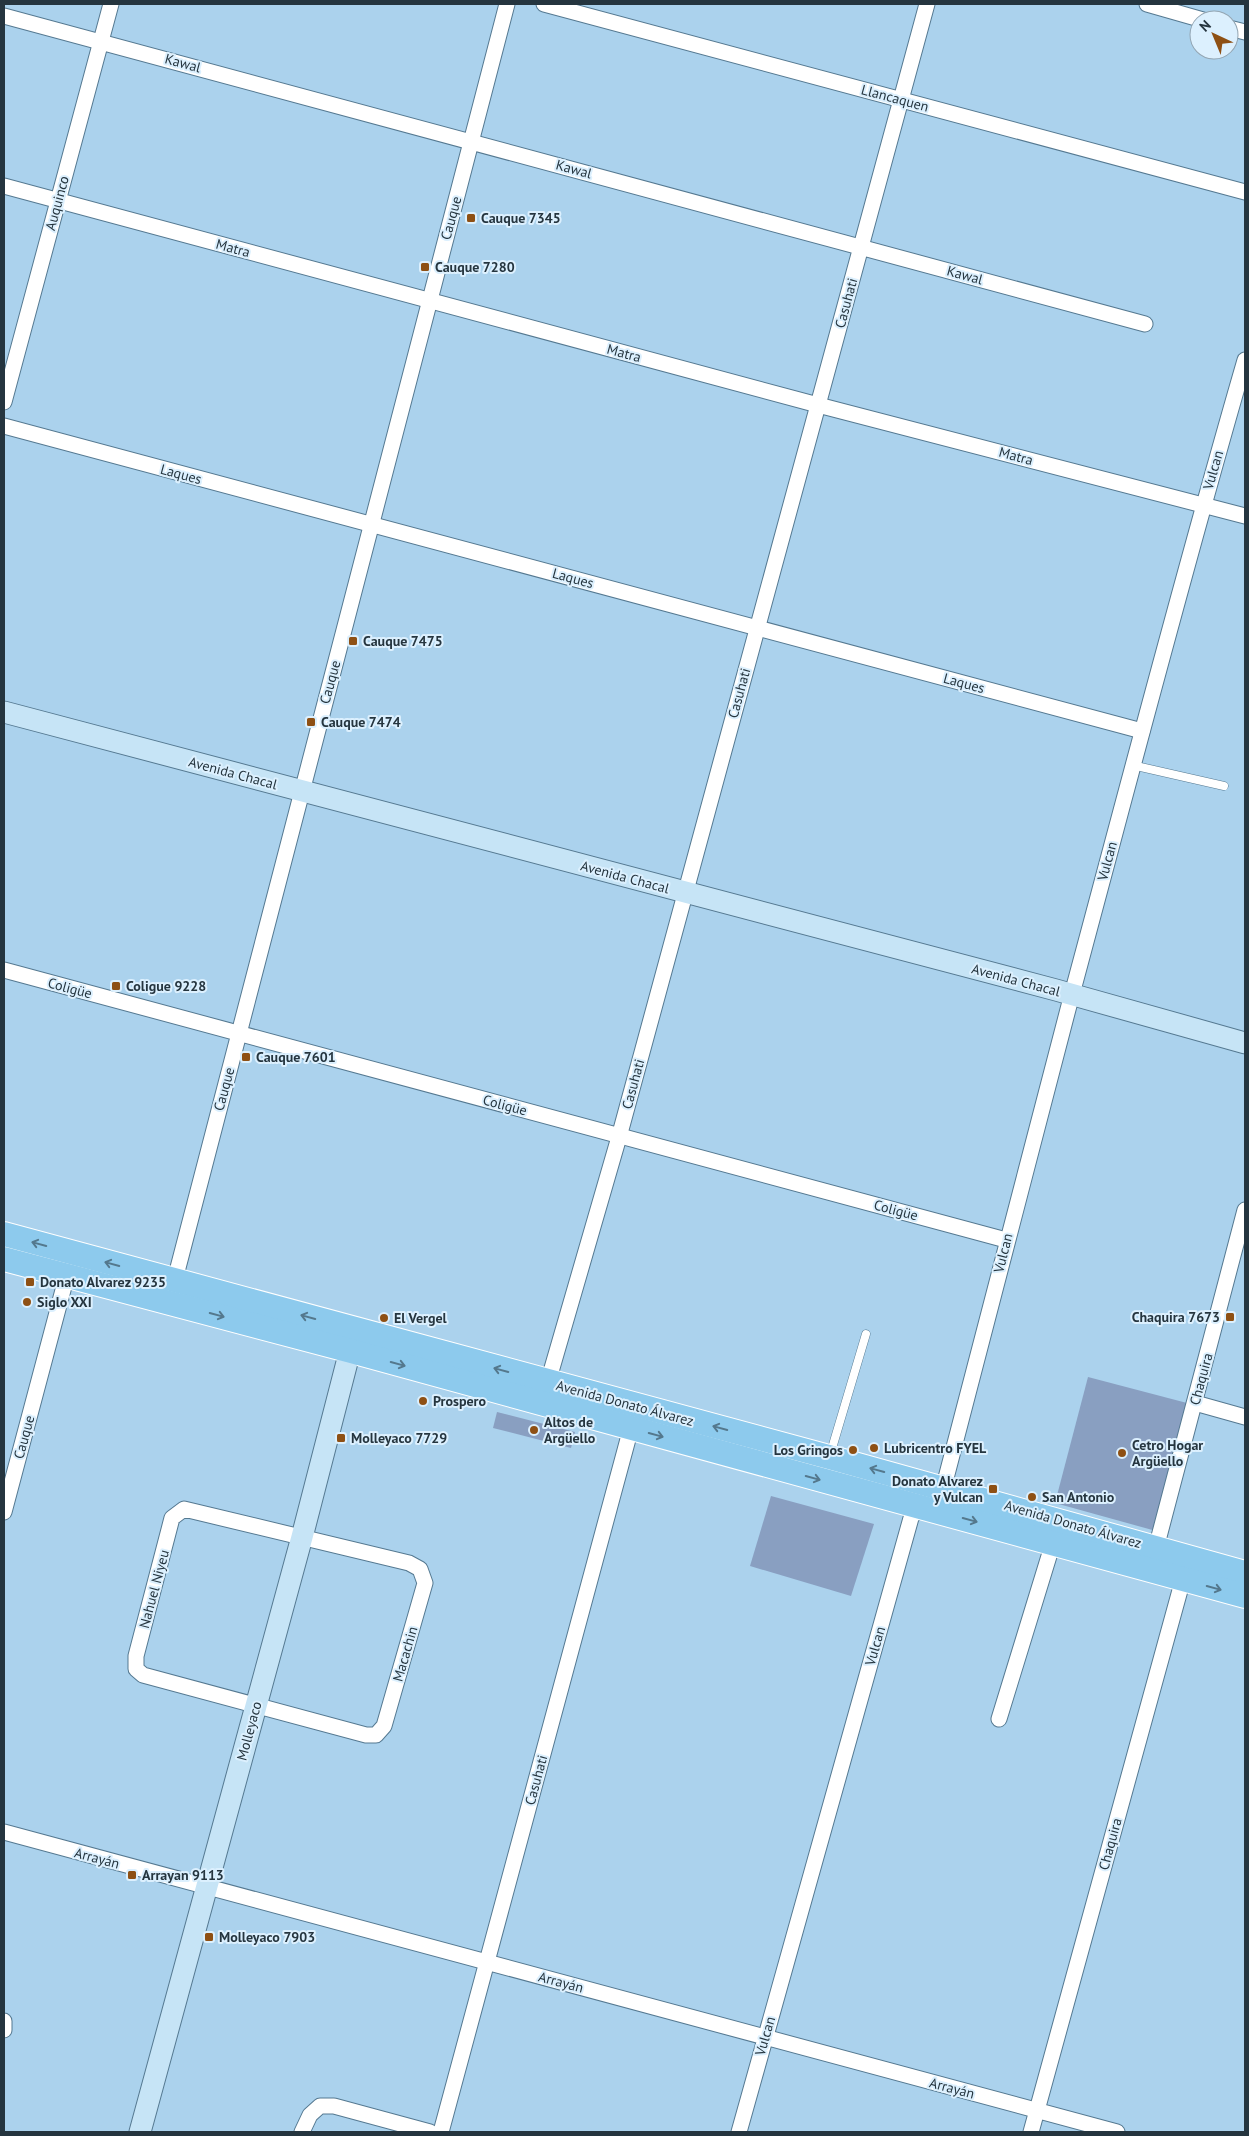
<svg xmlns="http://www.w3.org/2000/svg" width="1249" height="2136" viewBox="0 0 1249 2136" font-family="'PT Sans',sans-serif">
  <style>
    .building { fill: #899fc1 }
    .lines { fill: none; stroke-linecap: round; stroke-linejoin: round }
    .service-casing { stroke: #557991; stroke-width: 9 }
    .minor-casing { stroke: #557991; stroke-width: 17 }
    .secondary-casing { stroke: #557991; stroke-width: 23 }
    .primary-casing { stroke: #fff; stroke-width: 26 }
    .service { stroke: #fff; stroke-width: 8 }
    .minor { stroke: #fff; stroke-width: 15 }
    .secondary { stroke: #c6e4f6; stroke-width: 21 }
    .primary { stroke: #8dcaed; stroke-width: 24 }
    .oneway { stroke: #54788d }
    .poi-dot { fill: #8e5014; stroke: #dcf0fe; stroke-width: 2 }
    .labels { text-anchor: middle; stroke-width: 4; stroke-linejoin: round; paint-order: stroke }
    .street-label { font-size: 14px; fill: #25353f; stroke: #dcf0fe }
    .poi-label { font-size: 14px; font-weight: bold; fill: #25353f; stroke: #dcf0fe; text-anchor: start }
  </style>
  <rect width="100%" height="100%" fill="#abd2ed"/>
  <g class="building">
    <polygon points="1088,1377 1187,1403 1156,1531 1055,1503"/>
    <polygon points="497,1412 575,1432 571,1448 493,1428"/>
    <polygon points="771,1496 874,1524 851,1596 750,1566"/>
  </g>
  <g class="lines">
    <defs>
      <g id="service">
        <polyline points="1132,765 1224,786"/>
        <polyline points="830,1455 866,1334"/>
      </g>
      <g id="minor">
        <polyline points="544,4 1245,192"/>
        <polyline points="1147,4 1203,20"/>
        <polyline points="4,16 1145,324"/>
        <polyline points="1229,28 1245,32"/>
        <polyline points="4,186 818,405 1245,516"/>
        <polyline points="4,402 111,4"/>
        <polyline points="4,426 1142,731"/>
        <polyline points="4,970 1006,1240"/>
        <polyline points="173,1287 507,4"/>
        <polyline points="548,1382 619,1137 927,4"/>
        <polyline points="1195,1403 1245,1417"/>
        <polygon points="184,1509 409,1563 420,1569 425,1583 384,1726 376,1735 366,1735 143,1675 136,1669 136,1656 172,1518"/>
        <polyline points="4,1512 67,1275"/>
        <polyline points="1156,1548 1245,1210"/>
        <polyline points="999,1719 1053,1543"/>
        <polyline points="4,1832 1117,2132"/>
        <polyline points="4,2021 4,2030"/>
        <polyline points="302,2132 310,2115 320,2106 334,2106 430,2132"/>
        <polyline points="441,2132 631,1428"/>
        <path d="M 739,2132 L 911,1518 C 920,1502 938,1494 946,1478 C 987,1316 1030,1155 1072,994 C 1129,782 1184,570 1245,360"/>
        <polyline points="1031,2132 1185,1572"/>
      </g>
      <g id="secondary">
        <polyline points="4,712 1056,990 1245,1043"/>
        <polyline points="140,2132 302,1537 354,1335"/>
      </g>
      <g id="primary">
        <polyline points="4,1234 829,1457 1245,1573"/>
        <polyline points="4,1259 351,1351 1245,1596"/>
      </g>
    </defs>
    <use href="#service" class="service-casing"/>
    <use href="#minor" class="minor-casing"/>
    <use href="#secondary" class="secondary-casing"/>
    <use href="#primary" class="primary-casing"/>
    <use href="#service" class="service"/>
    <use href="#minor" class="minor"/>
    <use href="#secondary" class="secondary"/>
    <use href="#primary" class="primary"/>
  </g>
  <defs><path id="oneway-shaft" d="M-6 0H5M1.5-3L5.5 0L1.5 3" fill="none" stroke-width="1.6" stroke-linecap="round" stroke-linejoin="round" transform="scale(1.25)"/></defs>
  <g class="oneway">
    <use href="#oneway-shaft" transform="translate(39 1244) rotate(-165)"/>
    <use href="#oneway-shaft" transform="translate(112 1264) rotate(-165)"/>
    <use href="#oneway-shaft" transform="translate(217 1315) rotate(15)"/>
    <use href="#oneway-shaft" transform="translate(308 1317) rotate(-165)"/>
    <use href="#oneway-shaft" transform="translate(398 1364) rotate(15)"/>
    <use href="#oneway-shaft" transform="translate(501 1370) rotate(-165)"/>
    <use href="#oneway-shaft" transform="translate(720 1428) rotate(-165)"/>
    <use href="#oneway-shaft" transform="translate(656 1435) rotate(15)"/>
    <use href="#oneway-shaft" transform="translate(877 1470) rotate(-165)"/>
    <use href="#oneway-shaft" transform="translate(813 1478) rotate(15)"/>
    <use href="#oneway-shaft" transform="translate(970 1520) rotate(15)"/>
    <use href="#oneway-shaft" transform="translate(1214 1588) rotate(15)"/>
  </g>
  <g class="poi-dot">
    <rect x="466" y="213" width="10" height="10" rx="2.5"/>
    <rect x="420" y="262" width="10" height="10" rx="2.5"/>
    <rect x="348" y="636" width="10" height="10" rx="2.5"/>
    <rect x="306" y="717" width="10" height="10" rx="2.5"/>
    <rect x="111" y="981" width="10" height="10" rx="2.5"/>
    <rect x="241" y="1052" width="10" height="10" rx="2.5"/>
    <rect x="25" y="1277" width="10" height="10" rx="2.5"/>
    <circle cx="27" cy="1302" r="5"/>
    <rect x="1225" y="1312" width="10" height="10" rx="2.5"/>
    <circle cx="384" cy="1318" r="5"/>
    <circle cx="423" cy="1401" r="5"/>
    <circle cx="534" cy="1430" r="5"/>
    <rect x="336" y="1433" width="10" height="10" rx="2.5"/>
    <circle cx="874" cy="1448" r="5"/>
    <circle cx="853" cy="1450" r="5"/>
    <circle cx="1122" cy="1453" r="5"/>
    <rect x="988" y="1484" width="10" height="10" rx="2.5"/>
    <circle cx="1032" cy="1497" r="5"/>
    <rect x="127" y="1870" width="10" height="10" rx="2.5"/>
    <rect x="204" y="1932" width="10" height="10" rx="2.5"/>
  </g>
  <g class="labels">
    <g class="street-label">
      <text transform="translate(183 63) rotate(15)" y="5">Kawal</text>
      <text transform="translate(895 98) rotate(15)" y="5">Llancaquen</text>
      <text transform="translate(574 169) rotate(15)" y="5">Kawal</text>
      <text transform="translate(57 203) rotate(-75)" y="5">Auquinco</text>
      <text transform="translate(451 218) rotate(-75)" y="5">Cauque</text>
      <text transform="translate(233 248) rotate(15)" y="5">Matra</text>
      <text transform="translate(965 275) rotate(15)" y="5">Kawal</text>
      <text transform="translate(846 303) rotate(-75)" y="5">Casuhati</text>
      <text transform="translate(624 353) rotate(15)" y="5">Matra</text>
      <text transform="translate(1016 456) rotate(15)" y="5">Matra</text>
      <text transform="translate(1213 470) rotate(-74)" y="5">Vulcan</text>
      <text transform="translate(181 474) rotate(15)" y="5">Laques</text>
      <text transform="translate(573 578) rotate(15)" y="5">Laques</text>
      <text transform="translate(330 682) rotate(-75)" y="5">Cauque</text>
      <text transform="translate(964 683) rotate(15)" y="5">Laques</text>
      <text transform="translate(739 693) rotate(-75)" y="5">Casuhati</text>
      <text transform="translate(233 773) rotate(15)" y="5">Avenida Chacal</text>
      <text transform="translate(1107 861) rotate(-75)" y="5">Vulcan</text>
      <text transform="translate(625 877) rotate(15)" y="5">Avenida Chacal</text>
      <text transform="translate(1016 980) rotate(15)" y="5">Avenida Chacal</text>
      <text transform="translate(70 988) rotate(15)" y="5">Coligüe</text>
      <text transform="translate(633 1084) rotate(-75)" y="5">Casuhati</text>
      <text transform="translate(224 1089) rotate(-75)" y="5">Cauque</text>
      <text transform="translate(505 1105) rotate(15)" y="5">Coligüe</text>
      <text transform="translate(896 1210) rotate(15)" y="5">Coligüe</text>
      <text transform="translate(1003 1253) rotate(-76)" y="5">Vulcan</text>
      <text transform="translate(1201 1379) rotate(-75)" y="5">Chaquira</text>
      <text transform="translate(625 1403) rotate(15)" y="5">Avenida Donato Álvarez</text>
      <text transform="translate(24 1437) rotate(-75)" y="5">Cauque</text>
      <text transform="translate(1073 1524) rotate(16)" y="5">Avenida Donato Álvarez</text>
      <text transform="translate(154 1589) rotate(-75)" y="5">Nahuel Niyeu</text>
      <text transform="translate(875 1646) rotate(-74)" y="5">Vulcan</text>
      <text transform="translate(405 1654) rotate(-74)" y="5">Macachin</text>
      <text transform="translate(249 1731) rotate(-75)" y="5">Molleyaco</text>
      <text transform="translate(536 1780) rotate(-75)" y="5">Casuhati</text>
      <text transform="translate(1110 1844) rotate(-75)" y="5">Chaquira</text>
      <text transform="translate(97 1858) rotate(15)" y="5">Arrayán</text>
      <text transform="translate(561 1982) rotate(15)" y="5">Arrayán</text>
      <text transform="translate(765 2036) rotate(-74)" y="5">Vulcan</text>
      <text transform="translate(952 2088) rotate(15)" y="5">Arrayán</text>
    </g>
    <g class="poi-label">
      <text x="481" y="223">Cauque 7345</text>
      <text x="435" y="272">Cauque 7280</text>
      <text x="363" y="646">Cauque 7475</text>
      <text x="321" y="727">Cauque 7474</text>
      <text x="126" y="991">Coligue 9228</text>
      <text x="256" y="1062">Cauque 7601</text>
      <text x="40" y="1287">Donato Alvarez 9235</text>
      <text x="37" y="1307">Siglo XXI</text>
      <text x="1220" y="1322" text-anchor="end">Chaquira 7673</text>
      <text x="394" y="1323">El Vergel</text>
      <text x="433" y="1406">Prospero</text>
      <text x="544" y="1427">Altos de<tspan x="544" dy="16">Argüello</tspan></text>
      <text x="351" y="1443">Molleyaco 7729</text>
      <text x="1132" y="1450">Cetro Hogar<tspan x="1132" dy="16">Argüello</tspan></text>
      <text x="884" y="1453">Lubricentro FYEL</text>
      <text x="843" y="1455" text-anchor="end">Los Gringos</text>
      <text x="983" y="1486" text-anchor="end">Donato Alvarez<tspan x="983" dy="16">y Vulcan</tspan></text>
      <text x="1042" y="1502">San Antonio</text>
      <text x="142" y="1880">Arrayan 9113</text>
      <text x="219" y="1942">Molleyaco 7903</text>
    </g>
  </g>
  <rect width="1249" height="2136" fill="none" stroke="#25353f" stroke-width="10"/>
  <g transform="translate(1214 35) rotate(316)"><circle r="24" fill="#dcf0fe" stroke="#93a5b2"/>
  <path d="M0-4L9 19L0 12L-9 19Z" fill="#8e5014"/>
  <text y="-8" font-size="14" font-weight="bold" text-anchor="middle" fill="#25353f">N</text>
  </g>
</svg>
